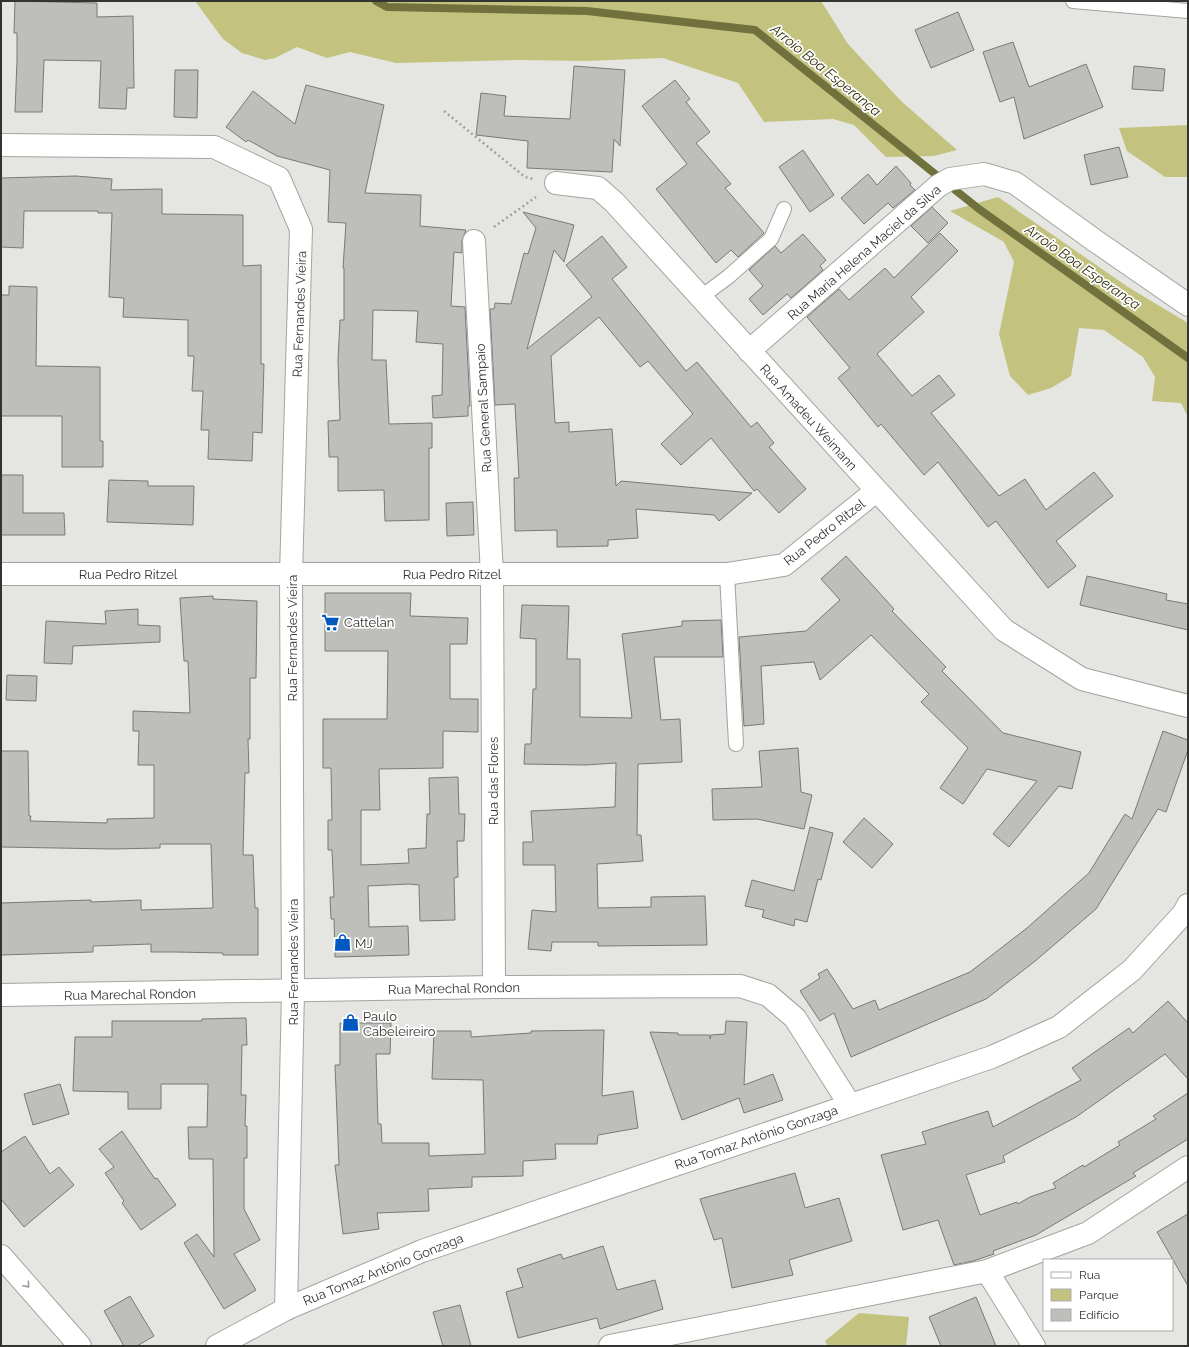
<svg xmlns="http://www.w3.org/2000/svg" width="1189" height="1347" viewBox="0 0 1189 1347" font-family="Raleway,sans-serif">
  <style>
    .green { fill: #c3c37f }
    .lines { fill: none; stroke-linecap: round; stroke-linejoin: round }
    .stream { stroke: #71713e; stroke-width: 8 }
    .building { fill: #bebeba; stroke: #797975 }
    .service-casing { stroke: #a3a39f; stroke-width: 16 }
    .minor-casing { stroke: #a3a39f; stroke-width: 24 }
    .tertiary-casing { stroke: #a3a39f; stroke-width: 24 }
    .path { stroke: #a0a19d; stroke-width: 2.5; stroke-dasharray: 2 3; stroke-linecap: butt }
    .service { stroke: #fff; stroke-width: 14 }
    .minor { stroke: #fff; stroke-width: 22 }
    .tertiary { stroke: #fff; stroke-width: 22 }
    .oneway { stroke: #999998 }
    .labels { text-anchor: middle; stroke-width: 3.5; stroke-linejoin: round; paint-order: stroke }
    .street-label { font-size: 13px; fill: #333331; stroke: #fff }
    .poi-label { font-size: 13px; fill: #333331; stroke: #fff; text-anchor: start }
    .water-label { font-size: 14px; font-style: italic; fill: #302f0f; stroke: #fff }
  </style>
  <rect width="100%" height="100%" fill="#e5e6e1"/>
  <g class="green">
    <polygon points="195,1 821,1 848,44 901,101 957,150 934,156 886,157 854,125 833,119 764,122 738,83 663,58 585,61 519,60 396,63 350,52 327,58 297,47 275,58 265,60 242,53 223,39"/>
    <polygon points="1188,125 1188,177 1165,177 1127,151 1119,128"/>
    <polygon points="998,197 1128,287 1188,323 1188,417 1181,403 1152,401 1155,377 1143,357 1104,330 1079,328 1071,376 1051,388 1028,395 1010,376 999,334 1014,262 1004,242 950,211"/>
    <polygon points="859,1313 909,1317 906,1346 828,1346 825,1341"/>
  </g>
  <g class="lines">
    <polyline class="stream" points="376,1 387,7 587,11 755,30 979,209 1188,358"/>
  </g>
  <g class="building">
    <polygon points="15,1 97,3 97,17 133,16 134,88 127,88 126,109 99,108 101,61 44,60 42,112 15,112 17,60 17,33 14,33"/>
    <polygon points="958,12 974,50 931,68 915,30"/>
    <polygon points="1013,42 1029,87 1086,64 1103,107 1024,139 1014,97 1000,102 983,52"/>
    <polygon points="574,66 625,70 620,146 614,139 612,172 527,168 528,141 476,135 481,93 506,96 504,116 570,119"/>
    <polygon points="1134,66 1165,69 1163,91 1132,89"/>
    <polygon points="175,70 198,70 197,118 174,117"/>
    <polygon points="675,80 690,99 686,102 710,132 696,143 731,184 725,188 764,233 738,257 731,250 716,263 656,189 687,164 642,106"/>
    <polygon points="306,85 384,105 365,193 421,195 420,226 466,230 462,241 462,253 454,252 451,306 465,307 470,406 468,406 468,416 433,418 432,396 442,395 443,344 416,342 418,311 373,310 372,360 386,360 389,424 432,423 432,448 429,448 429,520 385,521 384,490 338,491 338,457 329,457 328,421 340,420 338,361 340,320 344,320 344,268 343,268 346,223 328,222 330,170 277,156 248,140 246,142 226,127 253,91 295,124"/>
    <polygon points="1119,147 1128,177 1091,185 1084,155"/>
    <polygon points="803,150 834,195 810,212 779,167"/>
    <polygon points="896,166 911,183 910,185 915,190 893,208 888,203 864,224 841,198 868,174 877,185"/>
    <polygon points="76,176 112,179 111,190 162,189 162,214 243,215 243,266 261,265 261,364 264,364 262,433 253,432 252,461 208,459 209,430 201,430 203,391 192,391 194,356 188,356 188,320 123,317 124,298 109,297 112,213 98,213 98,211 24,211 23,248 1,247 1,178"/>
    <polygon points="932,207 948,223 928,243 911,226"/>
    <polygon points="523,212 574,225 564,262 554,250 527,349 592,297 566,265 602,236 627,267 612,279 686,371 697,362 751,427 757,422 774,443 769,447 806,489 779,513 757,489 754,491 711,438 681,465 661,444 693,414 648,361 640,367 599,317 551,356 555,423 569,422 569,432 612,429 616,486 621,481 752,493 719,521 714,515 636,509 638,538 608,540 608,546 557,547 557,530 515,531 514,478 519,478 515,404 495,405 490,309 494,309 495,303 511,304 524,253 528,254 536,228"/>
    <polygon points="940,233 958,251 911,297 924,312 877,354 912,396 939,375 955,395 931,413 999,496 1025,479 1046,510 1094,472 1113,496 1056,541 1076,566 1048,588 996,521 988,527 938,462 924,475 881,424 878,427 838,378 850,368 807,317 839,289 849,300 885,268 894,278"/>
    <polygon points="803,234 826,260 820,266 823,270 791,298 787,294 763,315 749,299 763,286 749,270 775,246 781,253"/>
    <polygon points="9,286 37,287 36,366 100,367 100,441 103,441 103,467 62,467 62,416 1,416 1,295 9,295"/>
    <polygon points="1,475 23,475 23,513 64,513 65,535 1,535"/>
    <polygon points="109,480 148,481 148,486 194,486 193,525 107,522"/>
    <polygon points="473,502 474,535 447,536 446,503"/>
    <polygon points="846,556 894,609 892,611 946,667 942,671 1003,733 1081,752 1072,789 1059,786 1009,847 993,834 1037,781 987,769 963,804 940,788 968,748 921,702 929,694 871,635 820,680 814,662 761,666 764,724 744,726 739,637 806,631 840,600 821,579"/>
    <polygon points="1087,576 1167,594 1166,600 1188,604 1188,630 1080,605"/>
    <polygon points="325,593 411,593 410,616 468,618 467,644 450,644 450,699 478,699 478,732 443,731 443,768 379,769 380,810 361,810 361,865 409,863 408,849 426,848 427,814 430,814 429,778 458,777 459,814 465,814 464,841 457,841 458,877 454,878 455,920 420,921 419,885 409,884 368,886 369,927 408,926 409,955 335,957 334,919 331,919 330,897 334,897 332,850 328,850 328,820 332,820 331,768 323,768 323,719 387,719 388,651 325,651"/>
    <polygon points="213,596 213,599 257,601 256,678 250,678 250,739 248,739 249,773 245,773 243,855 253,855 255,908 258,908 258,955 223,955 223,953 175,952 151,952 151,944 93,946 93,952 1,955 1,903 91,900 91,902 141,900 141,910 213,908 211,844 160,844 160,848 113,849 1,847 1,751 28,751 29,816 31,816 30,821 107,823 107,819 154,818 154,765 138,765 139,731 133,731 133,711 190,713 188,661 184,661 180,598"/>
    <polygon points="522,605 569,606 567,659 580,659 580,717 632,718 622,634 682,626 682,621 721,620 723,657 654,657 661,720 680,719 682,762 638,764 637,835 641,835 643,861 597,864 598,908 651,907 651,897 705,896 707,945 598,946 598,942 552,942 551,951 528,949 532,910 556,912 555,865 523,865 523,842 533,842 531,811 615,807 616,763 585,765 524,764 525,744 531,744 533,689 536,689 536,639 520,638"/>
    <polygon points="138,609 138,625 160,626 160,642 73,646 72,664 44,663 46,621 106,624 105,611"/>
    <polygon points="7,675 37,676 36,701 6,700"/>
    <polygon points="1163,731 1188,740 1188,750 1166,812 1158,809 1096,909 1034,962 986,999 851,1057 834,1013 820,1021 800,991 820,978 818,974 827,969 853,1009 875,1000 879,1010 970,972 1027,928 1089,873 1125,814 1132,819"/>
    <polygon points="798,748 801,792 812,795 804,829 757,819 713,820 712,789 762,787 759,751"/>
    <polygon points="864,818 893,844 872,868 843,842"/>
    <polygon points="810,827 833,833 821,880 818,879 807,922 795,919 794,926 762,917 764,910 745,906 752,880 794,891"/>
    <polygon points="1168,1001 1188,1023 1188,1079 1165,1054 1076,1117 1003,1156 1005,1162 966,1175 980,1215 1017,1202 1018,1204 1030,1197 1056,1188 1053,1183 1083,1165 1084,1167 1120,1145 1118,1142 1156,1119 1153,1116 1188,1093 1188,1139 1133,1173 1136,1176 1036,1235 993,1251 994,1254 973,1261 954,1265 938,1220 903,1230 881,1155 926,1144 922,1132 988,1111 993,1127 1081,1080 1072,1068 1129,1028 1133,1033"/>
    <polygon points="246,1018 247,1045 242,1045 241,1095 246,1095 245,1126 247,1126 247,1158 244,1158 244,1209 260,1240 234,1254 256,1290 224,1309 184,1243 197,1234 214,1257 213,1159 189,1159 188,1127 207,1127 208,1084 161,1084 161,1109 128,1109 128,1092 73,1091 75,1037 112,1037 112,1021 202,1021 202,1019"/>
    <polygon points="726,1021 747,1022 744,1085 773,1074 783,1100 744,1113 739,1098 682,1120 650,1032 678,1033 678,1035 710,1035 710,1039 711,1035 725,1034"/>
    <polygon points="340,1023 391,1023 390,1054 376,1054 378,1124 381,1124 382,1143 429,1143 429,1156 485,1154 483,1080 432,1079 434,1031 471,1031 471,1037 531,1033 531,1031 604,1030 602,1096 633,1091 638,1128 598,1135 597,1144 555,1144 556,1159 523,1161 523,1176 472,1177 472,1187 428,1189 429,1211 377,1213 379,1229 343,1234 335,1165 339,1165 335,1065 340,1065"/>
    <polygon points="60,1084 69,1114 33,1125 24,1094"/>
    <polygon points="122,1131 155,1179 157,1178 176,1205 141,1230 122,1203 124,1201 105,1173 114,1167 99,1149"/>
    <polygon points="25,1136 50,1174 59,1167 74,1185 24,1227 1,1199 1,1152"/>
    <polygon points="795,1173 805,1208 839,1198 852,1241 789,1260 793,1275 732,1288 722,1238 714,1240 700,1199"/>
    <polygon points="1188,1214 1188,1286 1157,1232"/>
    <polygon points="603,1246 617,1290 655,1280 663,1309 600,1329 597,1318 518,1338 506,1292 523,1287 517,1269 561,1254 563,1259"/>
    <polygon points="130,1296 154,1336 137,1346 124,1346 104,1311"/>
    <polygon points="976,1297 996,1346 941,1346 929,1317"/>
    <polygon points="460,1305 471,1346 443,1346 433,1312"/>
  </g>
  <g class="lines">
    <defs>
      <g id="service">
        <polyline points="1073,1 1188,11"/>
        <polyline points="701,297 728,277 771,239 784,209"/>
        <polyline points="727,574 736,744"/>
      </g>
      <g id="minor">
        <polyline points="1,145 214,147 279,178 301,229 291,574 293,991 286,1309"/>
        <polyline points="556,183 598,188 614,202 1004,630 1082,679 1188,706"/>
        <polyline points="474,241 492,574 494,987"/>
        <polyline points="749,351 938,186 950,179 984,174 1015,183 1094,240 1188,305"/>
        <polyline points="1,574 727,574 784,565 876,491"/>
        <polyline points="1,995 494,987 740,986 768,995 795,1018 850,1105"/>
        <polyline points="987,1271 1034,1346"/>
        <polyline points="610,1346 987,1271 1088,1233 1188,1167"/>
      </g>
      <g id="tertiary">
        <polyline points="1,1256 80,1346"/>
        <polyline points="217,1346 286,1309 422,1251 992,1057 1059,1027 1132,970 1184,913 1188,905"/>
      </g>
    </defs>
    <use href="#service" class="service-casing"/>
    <use href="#minor" class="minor-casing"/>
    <use href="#tertiary" class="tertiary-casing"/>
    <g class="path">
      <polyline points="444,111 525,177 533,179"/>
      <polyline points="494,227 536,197"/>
    </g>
    <use href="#service" class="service"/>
    <use href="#minor" class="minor"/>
    <use href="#tertiary" class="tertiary"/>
  </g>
  <defs><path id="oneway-chevron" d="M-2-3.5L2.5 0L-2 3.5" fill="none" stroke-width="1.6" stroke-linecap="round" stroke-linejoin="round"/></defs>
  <use class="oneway" href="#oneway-chevron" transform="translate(27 1285) rotate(49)"/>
  <defs>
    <symbol id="supermarket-bare" viewBox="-9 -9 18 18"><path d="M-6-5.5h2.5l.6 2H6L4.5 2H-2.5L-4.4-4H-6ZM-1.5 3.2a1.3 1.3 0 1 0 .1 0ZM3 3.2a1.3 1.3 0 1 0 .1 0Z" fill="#0258c1" stroke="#fff" stroke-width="2.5" paint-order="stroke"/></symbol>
    <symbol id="shop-bare" viewBox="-9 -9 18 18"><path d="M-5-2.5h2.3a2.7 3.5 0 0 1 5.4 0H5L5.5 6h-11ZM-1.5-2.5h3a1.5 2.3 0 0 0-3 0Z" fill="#0258c1" stroke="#fff" stroke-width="2.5" paint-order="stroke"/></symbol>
  </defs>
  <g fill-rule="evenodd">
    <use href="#supermarket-bare" x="318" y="610" width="25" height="25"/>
    <use href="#shop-bare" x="330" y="930" width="25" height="25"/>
    <use href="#shop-bare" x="338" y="1010" width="25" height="25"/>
  </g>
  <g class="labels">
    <g class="street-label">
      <text transform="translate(864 252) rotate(-41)" y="5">Rua Maria Helena Maciel da Silva</text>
      <text transform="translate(299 314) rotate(-88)" y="5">Rua Fernandes Vieira</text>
      <text transform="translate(483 408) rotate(-93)" y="5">Rua General Sampaio</text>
      <text transform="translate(809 417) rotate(48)" y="5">Rua Amadeu Weimann</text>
      <text transform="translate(824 532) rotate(-38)" y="5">Rua Pedro Ritzel</text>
      <text x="128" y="579">Rua Pedro Ritzel</text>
      <text x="452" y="579">Rua Pedro Ritzel</text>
      <text transform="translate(292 638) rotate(-90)" y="5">Rua Fernandes Vieira</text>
      <text transform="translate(493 781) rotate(-90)" y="5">Rua das Flores</text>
      <text transform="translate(293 962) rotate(-90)" y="5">Rua Fernandes Vieira</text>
      <text transform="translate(454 988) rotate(-1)" y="5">Rua Marechal Rondon</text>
      <text transform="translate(130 994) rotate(-1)" y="5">Rua Marechal Rondon</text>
      <text transform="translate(756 1137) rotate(-19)" y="5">Rua Tomaz Antônio Gonzaga</text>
      <text transform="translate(383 1269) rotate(-22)" y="5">Rua Tomaz Antônio Gonzaga</text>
    </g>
    <g class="poi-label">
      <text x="344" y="627">Cattelan</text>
      <text x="355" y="948">MJ</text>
      <text x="363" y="1021">Paulo<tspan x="363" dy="15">Cabeleireiro</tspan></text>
    </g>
    <g class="water-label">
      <text transform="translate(826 70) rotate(39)" y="5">Arroio Boa Esperança</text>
      <text transform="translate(1083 267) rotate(35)" y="5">Arroio Boa Esperança</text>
    </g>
  </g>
  <rect width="1189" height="1347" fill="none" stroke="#333331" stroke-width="4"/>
  <rect x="1043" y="1259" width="130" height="72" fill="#ffffff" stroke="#adadad"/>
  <rect x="1051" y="1272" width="20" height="6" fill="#ffffff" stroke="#adadad"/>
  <text x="1079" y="1279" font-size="12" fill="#333331">Rua</text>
  <rect x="1051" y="1289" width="20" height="12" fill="#c3c37f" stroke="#adadad"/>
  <text x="1079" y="1299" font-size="12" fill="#333331">Parque</text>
  <rect x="1051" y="1309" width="20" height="12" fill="#bebeba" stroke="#adadad"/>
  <text x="1079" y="1319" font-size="12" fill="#333331">Edifício</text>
</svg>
